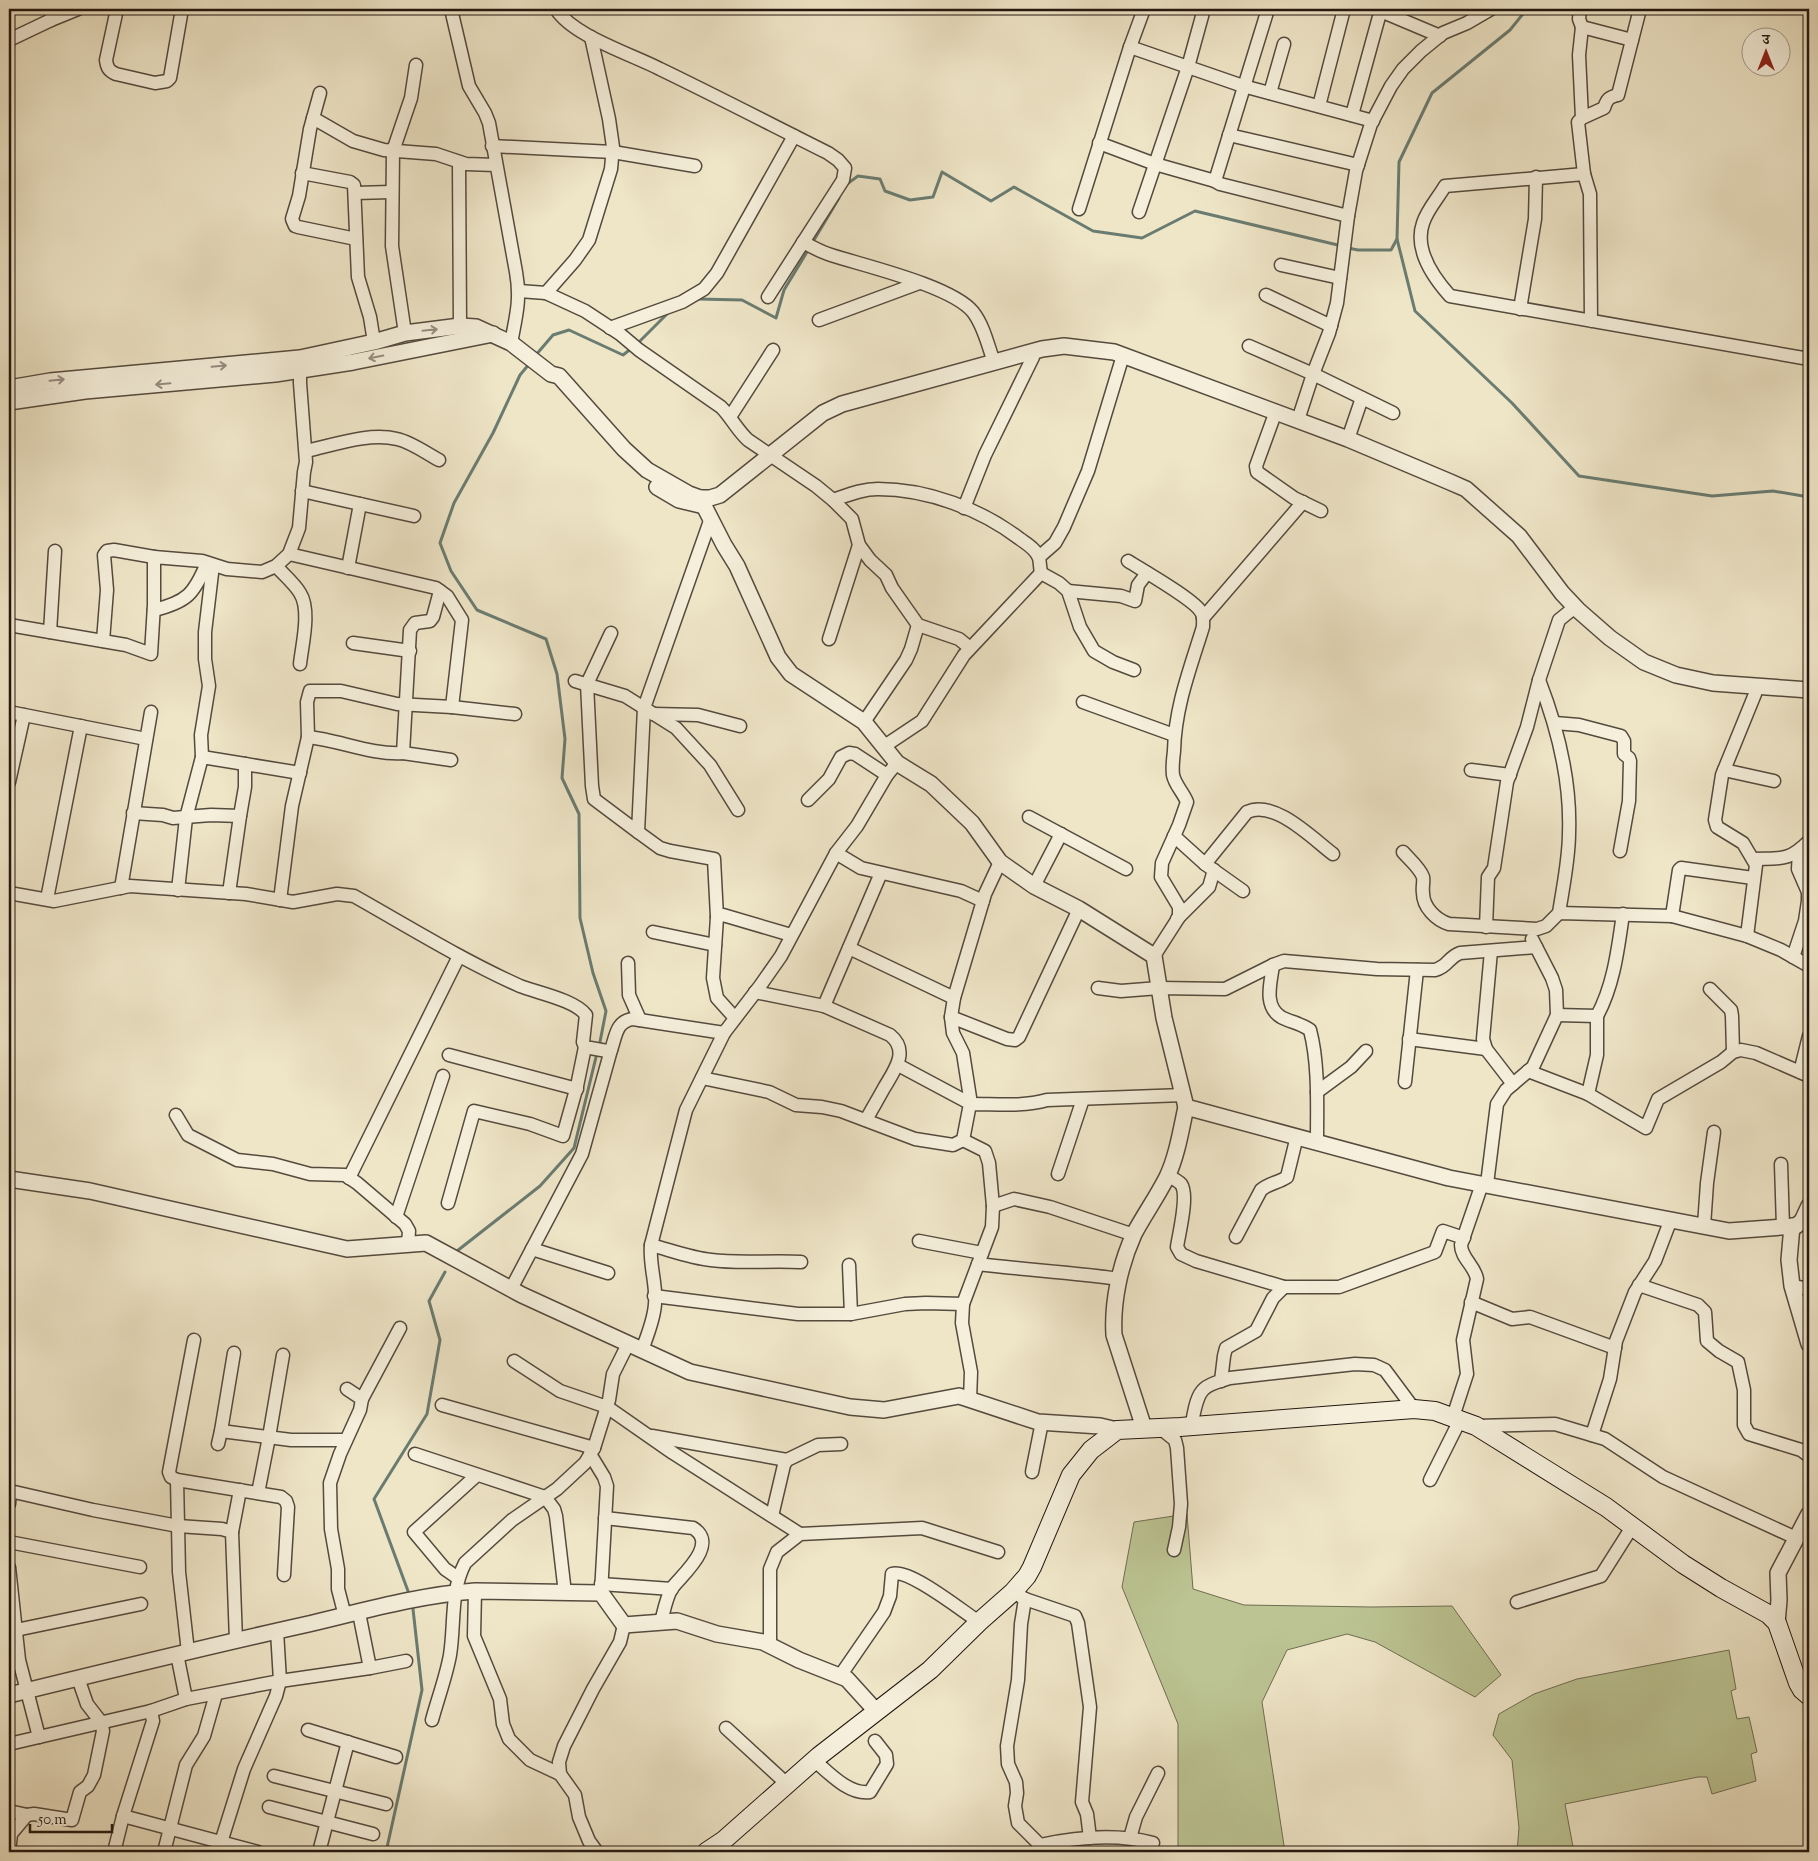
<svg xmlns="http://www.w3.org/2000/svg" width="1818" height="1861" viewBox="0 0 1818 1861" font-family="'Sorts Mill Goudy','Noto Serif Devanagari',serif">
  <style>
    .green { fill: #bcc493; stroke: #6f6d52 }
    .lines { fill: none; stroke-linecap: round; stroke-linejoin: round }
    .stream { stroke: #6a7c71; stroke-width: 3 }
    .minor-casing { stroke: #554a3e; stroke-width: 15 }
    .tertiary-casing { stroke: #554a3e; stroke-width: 18 }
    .secondary-casing { stroke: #221610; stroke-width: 20 }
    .minor { stroke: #f5efdb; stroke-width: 12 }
    .tertiary { stroke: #f5efdb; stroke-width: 15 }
    .secondary { stroke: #f5efdb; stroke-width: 18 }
    .oneway { stroke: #968d80 }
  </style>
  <rect width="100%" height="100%" fill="#efe6c8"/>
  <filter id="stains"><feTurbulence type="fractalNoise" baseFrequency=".004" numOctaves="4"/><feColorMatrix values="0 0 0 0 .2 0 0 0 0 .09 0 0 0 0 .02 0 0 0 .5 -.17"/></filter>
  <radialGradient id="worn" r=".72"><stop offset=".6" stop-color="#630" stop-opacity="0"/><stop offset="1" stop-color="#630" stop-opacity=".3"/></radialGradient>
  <g class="green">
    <polygon points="1187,1514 1193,1589 1244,1605 1372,1607 1452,1606 1501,1675 1475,1697 1375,1642 1347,1634 1287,1650 1262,1702 1285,1852 1178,1852 1178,1724 1122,1587 1134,1522"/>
    <polygon points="1729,1650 1736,1689 1731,1691 1737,1719 1749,1717 1757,1752 1751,1754 1756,1781 1712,1794 1707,1777 1698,1777 1565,1804 1574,1852 1517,1852 1519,1828 1512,1760 1493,1735 1499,1714 1534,1694 1577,1679"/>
  </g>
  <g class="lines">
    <g class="stream">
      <polyline points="1527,9 1510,30 1432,93 1399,162 1397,239 1415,311 1512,403 1579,476 1712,496 1773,491 1809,497"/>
      <polyline points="847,184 858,176 880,179 885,191 910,200 933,197 942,172 991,201 1014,187 1093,231 1142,238 1195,211 1342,246"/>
      <polyline points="814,240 839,198"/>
      <polyline points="1348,248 1358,250 1391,250 1397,239"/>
      <polyline points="698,299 742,300 776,318 784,290 807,252"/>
      <polyline points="637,344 668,313"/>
      <polyline points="535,356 553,335 569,330 623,355 632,348"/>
      <polyline points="530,363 520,375 493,433 454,503 440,543 451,571 477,610 546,639 557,674 565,739 562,778 579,814 580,918 593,973 606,1011 599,1047"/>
      <polyline points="457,1251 540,1186 574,1148 597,1053"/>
      <polyline points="408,1591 374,1499 427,1414 440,1340 429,1301 445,1272"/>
      <polyline points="386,1852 422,1690 413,1609"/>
    </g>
    <defs>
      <g id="minor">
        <path d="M 117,9 L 106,60 C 107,68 109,71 116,74 L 155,83 L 167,81 L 170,78 L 182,9"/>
        <path d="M 451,9 L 469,86 L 485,113 L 489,123 L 516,272 C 521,300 516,316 511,343"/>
        <path d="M 556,9 C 573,36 631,54 660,69 C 716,96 772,125 828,153 L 838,160 L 845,168 L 843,180 L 768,297"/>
        <polyline points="1268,9 1215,181 1220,184 1348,216"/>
        <polyline points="1580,9 1579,19 1582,27 1632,40"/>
        <polyline points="51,20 78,9"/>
        <polyline points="1582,27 1579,55 1582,118"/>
        <polyline points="9,40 51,20 53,9"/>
        <polyline points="1130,47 1243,86 1373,121"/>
        <polyline points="320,93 310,129 299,196 292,219 295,226 298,227 356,239"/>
        <polyline points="1270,93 1284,44"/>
        <polyline points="1319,106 1344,9"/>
        <polyline points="1352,115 1380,13 1383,12 1440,36"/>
        <polyline points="313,118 353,141 384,150 436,154 466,164 496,165"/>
        <polyline points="1229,135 1358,165"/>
        <polyline points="1099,143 1155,164 1215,181"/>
        <polyline points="492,146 613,152 695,166"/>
        <polyline points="459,162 460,326"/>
        <polyline points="302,173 350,182 354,185 358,277 370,317 374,342"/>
        <path d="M 1584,174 L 1578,122 L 1582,118 L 1604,108 C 1607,99 1609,97 1618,95 L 1640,9"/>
        <polyline points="355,193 391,192"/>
        <polyline points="1079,209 1130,47 1144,9"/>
        <polyline points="1139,212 1188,67 1204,9"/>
        <path d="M 803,242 C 812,247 821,252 831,255 C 865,266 952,286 973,312 C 984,326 988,346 994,362"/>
        <polyline points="1281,265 1340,278"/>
        <path d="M 519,291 L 546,293 L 585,311 L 620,334 L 639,350 L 721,407 C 731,417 737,430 748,440 L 816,486 L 833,500 L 852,519 L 859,545 L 870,560 L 886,575 L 892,588 L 918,625 L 959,639 L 970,648"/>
        <polyline points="546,293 575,260 589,240 611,169 613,147 609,119 591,37"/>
        <polyline points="1266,295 1331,326"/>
        <polyline points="1520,309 1535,219 1536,177"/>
        <polyline points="819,320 919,283"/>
        <path d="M 1591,321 L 1590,194 L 1584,174 L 1445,186 C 1438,198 1427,210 1423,223 C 1414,249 1433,277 1450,296 L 1809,359"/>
        <polyline points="610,328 682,302 704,289 717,273 794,136"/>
        <polyline points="405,333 392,246 393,151 411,98 416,65"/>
        <polyline points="1249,346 1313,374 1393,413"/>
        <polyline points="1276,411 1256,466 1257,472 1294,498 1321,511"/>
        <polyline points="730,417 773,350"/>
        <polyline points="1298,420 1313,374 1329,333 1337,303 1348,216 1356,171 1371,124 1391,86 1403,69 1421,51 1443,33 1467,23 1491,9"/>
        <polyline points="1348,439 1362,398"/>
        <path d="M 306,451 C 334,445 369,432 397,439 C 411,442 426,453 439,460"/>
        <polyline points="302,491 414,516"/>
        <path d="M 833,500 C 848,495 862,489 878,489 C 927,489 981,509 1020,539 C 1027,544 1036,549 1039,558 C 1040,562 1040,568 1041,573"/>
        <polyline points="964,508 985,455 1033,357"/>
        <polyline points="1039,557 1055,543 1064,527 1088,471 1121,362"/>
        <path d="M 1128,561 C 1142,570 1195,600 1201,612 C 1204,616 1203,622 1203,627 C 1190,669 1175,707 1174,751 C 1173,759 1172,767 1173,775 C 1175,785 1183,792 1187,802 L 1179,825 L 1162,863 L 1161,877 L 1179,907 L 1179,917 L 1154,956"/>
        <path d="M 276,566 C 284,575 294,583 300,593 C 311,610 302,645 300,664"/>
        <polyline points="348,568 360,504"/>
        <polyline points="1068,591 1121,596 1135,601 1138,585 1147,573"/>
        <path d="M 154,610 C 187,602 194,594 207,563"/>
        <polyline points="1203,618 1303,502"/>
        <polyline points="9,625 126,645 151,654 154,605 154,557 202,561 227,569 262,572 276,566 289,554 299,528 304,472 306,462 300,383 300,370"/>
        <polyline points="50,632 55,551"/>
        <polyline points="611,633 587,684 592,786 594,799 638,832 644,708 711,518"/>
        <polyline points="829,639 859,545"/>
        <polyline points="103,641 107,590 104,555 107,551 114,550 154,557"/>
        <polyline points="353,643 410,651"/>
        <path d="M 1539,680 C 1558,729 1571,780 1569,833 C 1569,859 1563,887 1559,913"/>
        <polyline points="575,681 625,696 676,728 710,765 738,810"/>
        <polyline points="1083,702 1174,735"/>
        <polyline points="452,707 515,714"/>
        <polyline points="9,712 146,739"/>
        <polyline points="653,714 698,715 740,726"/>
        <polyline points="864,722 906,660 911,649 918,625"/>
        <polyline points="1555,723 1579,725 1621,736 1624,741 1624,754 1629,758 1630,761 1629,801 1620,851"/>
        <path d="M 308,737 C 339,740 371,755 403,753 L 410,630 L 415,623 L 430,621 L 433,617 L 440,591"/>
        <polyline points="883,747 922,721 964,655 1041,573 1059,583 1068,591 1080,627 1094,651 1113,662 1134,670"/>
        <polyline points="403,753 451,760"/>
        <polyline points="202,757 201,735 209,686 205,659 205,632 213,565"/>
        <polyline points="1471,770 1510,775"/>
        <polyline points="1724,770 1774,781"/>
        <polyline points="9,782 24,715"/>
        <polyline points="808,800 829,779 841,757 849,753 855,754 887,775"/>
        <polyline points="133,813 163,815 173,818 211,815 240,816"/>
        <polyline points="1029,817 1126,869"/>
        <polyline points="638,832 660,848 670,851 714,859 717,917"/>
        <polyline points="1174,836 1205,864 1243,891"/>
        <path d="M 1403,852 C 1409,859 1420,868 1423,877 C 1424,882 1422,887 1423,893 C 1423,907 1436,920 1449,924 L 1537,929 L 1546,926 L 1559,913 L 1672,916 L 1747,936 L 1781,950 L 1809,966"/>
        <polyline points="836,853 861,868 961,891 983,901"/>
        <path d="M 1753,859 C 1781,858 1788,862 1809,841"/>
        <path d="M 1205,864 L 1247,812 C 1274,799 1312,838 1333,854"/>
        <polyline points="1034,886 1061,834"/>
        <polyline points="121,888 151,712"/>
        <polyline points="178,890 186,818 202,757 245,764"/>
        <path d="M 9,893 L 54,901 L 130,886 L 246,894 L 293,902 L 337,894 L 354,896 C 409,927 462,960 520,986 C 538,993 575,1000 586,1015 L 583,1042 L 585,1047 L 607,1051 L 611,1050 C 616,1036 616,1021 633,1019 L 724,1033"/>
        <polyline points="229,893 240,816 245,787 245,764 300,773"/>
        <polyline points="47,899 81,726"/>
        <polyline points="280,900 292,806 308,737 307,702 310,691 341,691 397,704 452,707 462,620 447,596 436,588 289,554"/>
        <polyline points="1672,916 1679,870 1681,868 1753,878"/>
        <polyline points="1177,919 1209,887 1214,870"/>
        <polyline points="1486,927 1488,877 1494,868 1507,782 1527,727 1539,680 1559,620 1575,607"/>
        <polyline points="653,932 715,945"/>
        <polyline points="1747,936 1756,865 1743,843 1717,827 1715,820 1722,775 1755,694"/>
        <polyline points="849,948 954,998"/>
        <polyline points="1491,951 1483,1039 1486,1049 1513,1084"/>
        <polyline points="1793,957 1805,921 1808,901 1808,892 1798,869 1799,851"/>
        <polyline points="628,963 629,995 640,1020"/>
        <path d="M 1273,965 C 1271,982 1263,1006 1281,1017 C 1290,1022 1300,1023 1310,1030 C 1319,1064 1317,1106 1317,1141"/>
        <path d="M 1098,988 L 1121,991 L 1159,988 L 1225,989 L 1273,965 L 1284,961 L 1377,969 L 1435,970 C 1449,966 1447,958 1460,953 L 1536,947"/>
        <polyline points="1710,989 1731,1010 1732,1016 1733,1052"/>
        <path d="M 755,992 L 824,1006 L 890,1035 C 910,1051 894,1071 884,1088 C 878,1099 872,1109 866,1120"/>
        <polyline points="824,1006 881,873"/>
        <path d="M 1557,1015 L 1597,1016 C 1614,985 1618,948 1623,914"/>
        <polyline points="951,1017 1007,1039 1015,1040 1019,1037 1079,909"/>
        <polyline points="735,1018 717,998 713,978 717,917 723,915 791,935"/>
        <polyline points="1409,1039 1486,1049"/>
        <polyline points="449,1055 577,1089"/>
        <polyline points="898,1065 971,1104"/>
        <polyline points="1528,1071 1588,1094 1597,1055 1597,1016"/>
        <polyline points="1800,1072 1809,1036"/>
        <path d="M 702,1078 L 769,1092 L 796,1105 L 822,1107 L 841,1111 L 915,1139 L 953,1145 L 963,1140 L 969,1109 L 971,1104 C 997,1104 1022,1107 1047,1100 L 1184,1095"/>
        <polyline points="1405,1082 1417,970"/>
        <polyline points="1317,1092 1351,1067 1366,1051"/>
        <polyline points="1588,1094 1646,1128 1658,1099 1721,1062 1733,1052 1741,1050 1756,1053 1809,1076"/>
        <polyline points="971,1104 963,1053 953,1033 951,1017 954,998 985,894 1000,862"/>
        <polyline points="176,1115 188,1135 237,1160 273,1164 310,1174 345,1175 357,1183 405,1224 409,1231 408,1244"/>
        <polyline points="963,1140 985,1151 989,1163 993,1206 992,1227 963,1304 962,1323 971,1372 970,1400"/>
        <polyline points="1781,1164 1783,1227"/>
        <polyline points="1058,1174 1083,1099"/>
        <path d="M 1168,1176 C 1172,1178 1177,1180 1181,1184 C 1189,1195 1179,1233 1177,1247 L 1181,1254 L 1196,1261 L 1284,1287 L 1339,1287 L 1435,1252 L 1443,1231 L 1464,1238"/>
        <polyline points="349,1178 459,956"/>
        <polyline points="1487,1184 1497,1104 1506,1090 1533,1067 1557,1015 1556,990 1552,978 1532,939"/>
        <polyline points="448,1203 474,1111 530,1124 563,1136 577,1086 585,1047"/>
        <polyline points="993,1206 1014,1199 1050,1207 1134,1235"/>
        <polyline points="396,1217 443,1076"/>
        <polyline points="1704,1226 1707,1183 1714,1132"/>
        <path d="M 1236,1237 L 1261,1190 C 1269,1183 1278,1183 1287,1177 L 1297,1136"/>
        <polyline points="919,1241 982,1253"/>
        <path d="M 651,1245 C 670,1250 691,1258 711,1260 C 741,1264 771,1260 801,1262"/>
        <polyline points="532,1249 608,1273"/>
        <path d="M 978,1264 C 1025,1270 1072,1272 1119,1279"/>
        <polyline points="849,1265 851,1314"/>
        <polyline points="1639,1285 1698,1305 1705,1312 1707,1341 1719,1351 1738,1362 1744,1390 1744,1425 1749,1434 1801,1450 1809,1456"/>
        <polyline points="1792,1286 1809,1289"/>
        <polyline points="511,1289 582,1154 611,1050"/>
        <polyline points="654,1296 798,1314 851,1314 905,1304 926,1303 963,1304"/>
        <polyline points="1471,1302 1512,1319 1530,1317 1615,1348"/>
        <polyline points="194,1340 169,1472 171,1477 177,1480 281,1497 286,1501 288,1507 284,1575"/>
        <path d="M 642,1350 C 647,1336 654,1320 655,1304 C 657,1285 649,1265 651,1245 L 686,1110 L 724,1033 L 760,986 L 781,956 L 836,853 L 857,826 L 887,775 L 897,763"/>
        <polyline points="514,1361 560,1391 607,1407 673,1453 800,1534"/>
        <polyline points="1221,1381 1224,1356 1226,1348 1256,1331 1273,1298 1284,1287"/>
        <polyline points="362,1399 400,1328"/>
        <polyline points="442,1405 594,1448"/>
        <path d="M 1453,1417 L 1467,1374 L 1463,1340 L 1477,1279 C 1475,1266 1461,1258 1461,1245 L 1482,1184"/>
        <polyline points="1476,1426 1555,1424 1605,1439 1663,1477 1796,1538"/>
        <path d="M 1191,1427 C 1194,1416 1195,1397 1204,1389 C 1210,1383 1222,1381 1230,1378 L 1355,1364 L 1374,1365 L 1385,1370 L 1414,1409"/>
        <polyline points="1160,1428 1175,1440 1177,1448 1181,1504 1179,1527 1174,1550"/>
        <polyline points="221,1431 234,1353"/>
        <polyline points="1592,1435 1610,1379 1616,1341 1635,1292 1655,1261 1671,1219"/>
        <polyline points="652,1436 787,1460"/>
        <polyline points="218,1444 221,1431 291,1440 346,1440"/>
        <polyline points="415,1454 545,1497 554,1509 556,1516 565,1593"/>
        <polyline points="590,1454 604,1477 607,1486 601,1593"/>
        <polyline points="1032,1472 1042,1422"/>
        <polyline points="177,1480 179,1572 188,1652"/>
        <polyline points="1430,1480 1460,1420"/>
        <polyline points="258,1493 269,1437 283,1355"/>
        <polyline points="9,1504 10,1491 93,1510 178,1526 222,1529 232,1532 236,1641"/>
        <polyline points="772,1516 784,1465 787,1460 818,1445 841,1444"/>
        <path d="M 605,1518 L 693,1528 C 719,1544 683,1574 672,1588 C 666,1598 664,1611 661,1622"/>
        <polyline points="232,1532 240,1490"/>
        <polyline points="9,1542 140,1567"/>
        <polyline points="9,1567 19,1660 39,1737 9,1744"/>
        <polyline points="458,1578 445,1569 414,1532 477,1475"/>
        <polyline points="601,1584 672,1589"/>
        <polyline points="475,1591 474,1636 500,1699 503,1724 509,1739 530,1760 560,1774"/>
        <polyline points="1013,1592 1025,1599 1075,1616 1078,1623 1090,1707 1082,1802 1087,1814 1090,1838"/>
        <polyline points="1025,1599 1021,1624 1018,1680 1007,1746 1008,1764 1016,1782 1017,1793 1015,1806 1018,1823 1040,1845"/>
        <polyline points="1517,1602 1601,1576 1632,1527"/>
        <polyline points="359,1613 370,1668 406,1661"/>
        <polyline points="345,1616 338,1589 338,1569 331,1529 330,1483 340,1454 360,1410 362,1399 347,1389"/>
        <polyline points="16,1630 141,1604"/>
        <polyline points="770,1646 770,1569 777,1552 800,1534 922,1528 998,1552"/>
        <polyline points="177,1654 186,1699 151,1711 153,1721 123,1816 258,1852"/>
        <path d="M 840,1676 L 884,1612 L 890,1596 L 892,1574 C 909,1568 962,1611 979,1622"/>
        <polyline points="186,1699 280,1681 370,1668"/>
        <path d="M 432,1720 C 438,1698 446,1677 450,1655 C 455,1624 450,1592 465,1563 L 512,1520 L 557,1489 L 585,1463 L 594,1448 L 609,1400 L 613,1374 L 628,1344"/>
        <polyline points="726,1728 787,1784"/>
        <polyline points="308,1730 396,1757"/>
        <polyline points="39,1737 151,1711"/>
        <path d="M 814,1760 C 829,1773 849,1795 870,1792 L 887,1764 L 886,1755 L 875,1741"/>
        <polyline points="274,1776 386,1804"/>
        <polyline points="269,1807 373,1834"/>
        <polyline points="9,1811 27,1815"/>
        <polyline points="1130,1838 1136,1817 1158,1773"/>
        <polyline points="9,1852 11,1834 27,1815 34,1814 72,1820 80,1792 88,1786 94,1775 103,1731 101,1722 87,1704 78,1678"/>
        <polyline points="114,1852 123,1816"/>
        <polyline points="164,1852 186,1765 204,1736 216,1694"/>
        <polyline points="218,1852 244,1769 276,1696 280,1681 277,1631"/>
        <polyline points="319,1852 348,1742"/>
        <polyline points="597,1852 589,1841 579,1817 575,1795 560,1774 559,1762 564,1746 593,1689 620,1642 624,1625"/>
        <path d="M 1040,1852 L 1040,1845 C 1077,1837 1116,1833 1153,1843"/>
      </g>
      <g id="tertiary">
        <polyline points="9,388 50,381 300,358 374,342 405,333 460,326 476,327 511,343 551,374 559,376 624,449 647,470 689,494 700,498 710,498 720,495 823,413 842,404 1042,349 1064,346 1114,352 1348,439 1450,482 1466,489 1519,536 1562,593 1578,610 1610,638 1644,662 1676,675 1713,683 1809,690"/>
        <polyline points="9,402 85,391 275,374 353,362 493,334"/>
        <polyline points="657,487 679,500 700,505"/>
        <polyline points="700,498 724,545 737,566 778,657 791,674 864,722 897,763 931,784 972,823 1000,862 1034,886 1079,909 1154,956 1164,1018 1186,1107 1449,1178 1729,1231 1796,1226 1802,1221 1809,1206"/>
        <polyline points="9,1179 90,1191 347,1249 426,1243 522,1295 690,1372 850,1407 884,1410 959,1396 1038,1422 1100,1426 1117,1430"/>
        <polyline points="1792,1226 1789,1260 1792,1286 1809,1344"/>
        <path d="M 1144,1428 L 1114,1335 C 1112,1302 1120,1265 1134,1234 C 1144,1215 1157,1197 1167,1177 C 1177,1156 1181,1130 1186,1107"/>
        <polyline points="1777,1623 1779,1600 1778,1573 1809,1514"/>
        <path d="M 9,1695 C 107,1671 205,1647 304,1625 C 360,1612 418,1595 475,1591 L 601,1593 L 624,1625 L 677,1621 L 717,1634 L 763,1642 L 799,1660 L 847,1679 L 876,1711"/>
      </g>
      <polyline id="secondary" points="706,1852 724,1840 819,1756 930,1670 979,1622 1013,1592 1027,1576 1032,1567 1071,1475 1091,1450 1117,1430 1180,1427 1414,1409 1435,1411 1476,1426 1606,1507 1683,1564 1721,1588 1768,1614 1777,1623 1798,1683 1802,1690 1809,1696"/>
    </defs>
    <use href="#minor" class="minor-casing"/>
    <use href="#tertiary" class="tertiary-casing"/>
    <use href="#secondary" class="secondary-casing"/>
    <use href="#minor" class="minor"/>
    <use href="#tertiary" class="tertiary"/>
    <use href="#secondary" class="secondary"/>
  </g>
  <defs><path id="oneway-shaft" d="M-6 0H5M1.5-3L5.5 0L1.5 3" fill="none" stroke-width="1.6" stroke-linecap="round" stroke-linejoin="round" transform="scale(1.25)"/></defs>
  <g class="oneway">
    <use href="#oneway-shaft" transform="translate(430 330) rotate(-6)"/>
    <use href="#oneway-shaft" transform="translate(376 357) rotate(169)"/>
    <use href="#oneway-shaft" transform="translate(219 366) rotate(-5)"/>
    <use href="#oneway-shaft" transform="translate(57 380) rotate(-6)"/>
    <use href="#oneway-shaft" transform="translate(163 384) rotate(175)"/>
  </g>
  <rect width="1818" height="1861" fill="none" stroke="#efe6c8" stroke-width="30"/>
  <rect x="10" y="10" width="1798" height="1841" fill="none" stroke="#221610" stroke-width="2.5"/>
  <rect x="15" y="15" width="1788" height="1831" fill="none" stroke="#221610"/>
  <g transform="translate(1766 52)"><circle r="24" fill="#f5efdb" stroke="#a1988a"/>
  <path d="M0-4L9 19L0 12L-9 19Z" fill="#8f2418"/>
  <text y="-8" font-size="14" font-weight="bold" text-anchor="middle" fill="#221610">उ</text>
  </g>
  <path d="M30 1824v8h82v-8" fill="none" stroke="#221610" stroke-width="2.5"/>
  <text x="38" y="1824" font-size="15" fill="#221610" stroke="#f5efdb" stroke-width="4" paint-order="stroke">50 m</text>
  <rect width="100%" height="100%" filter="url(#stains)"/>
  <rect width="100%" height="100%" fill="url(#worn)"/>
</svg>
